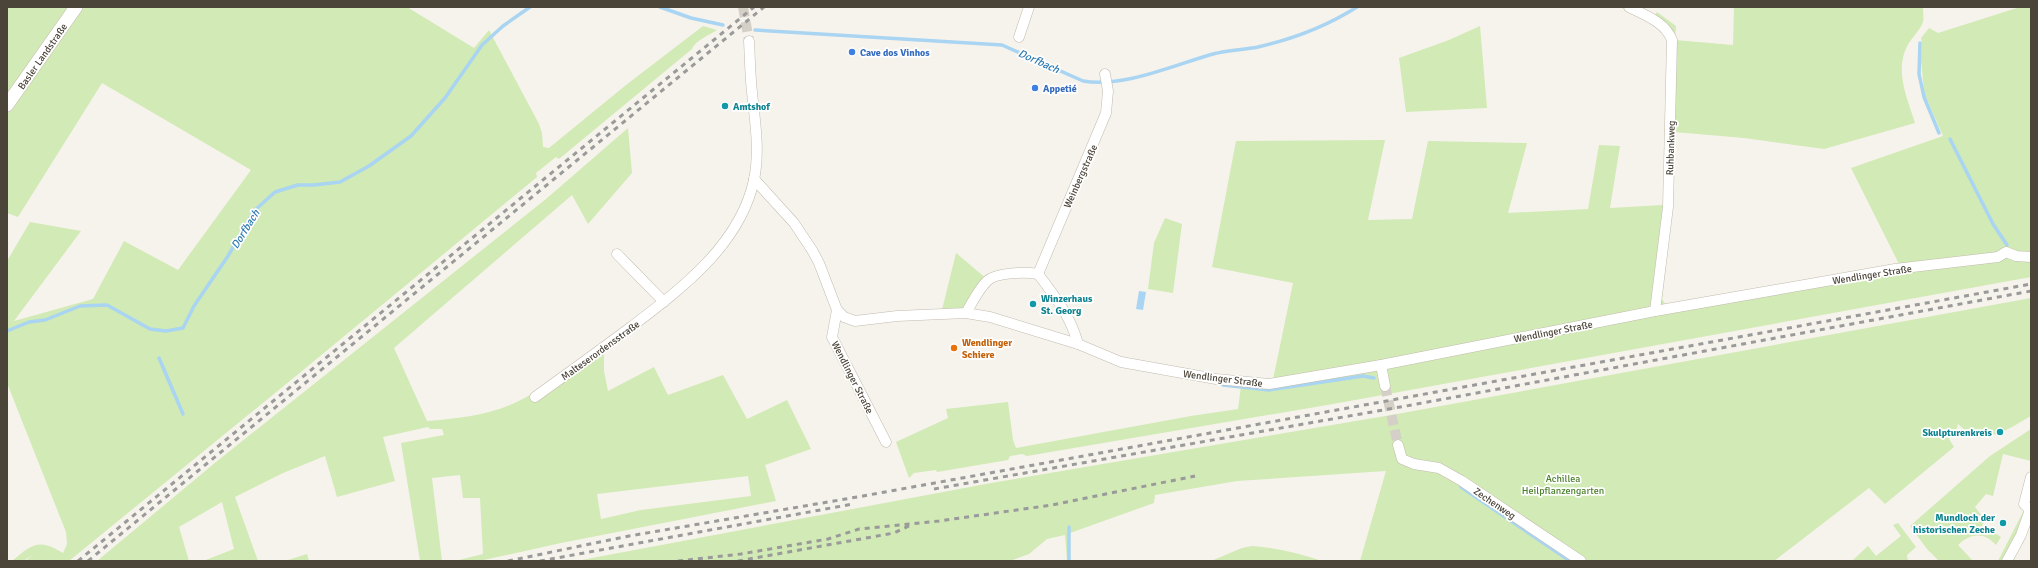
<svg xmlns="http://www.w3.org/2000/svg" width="2038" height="568" viewBox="0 0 2038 568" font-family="Signika,sans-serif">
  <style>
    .green { fill: #d2eab5; fill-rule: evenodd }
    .water { fill: #a9d4f2 }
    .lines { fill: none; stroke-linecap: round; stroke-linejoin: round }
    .stream { stroke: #a9d4f2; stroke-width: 3.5 }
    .minor-tunnel { stroke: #d4d0c8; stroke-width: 10; stroke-dasharray: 10 5; stroke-linecap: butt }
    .minor-casing { stroke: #c2bbae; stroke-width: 11 }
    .tertiary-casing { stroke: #c2bbae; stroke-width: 14 }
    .minor { stroke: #fff; stroke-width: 10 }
    .tertiary { stroke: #fff; stroke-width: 13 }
    .rail { stroke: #9a9a9a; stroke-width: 3; stroke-dasharray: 5 5; stroke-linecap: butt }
    .shop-dot { fill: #3f7fe0; stroke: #fff; stroke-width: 1.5 }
    .culture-dot { fill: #0f9aa8; stroke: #fff; stroke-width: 1.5 }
    .food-dot { fill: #e8710a; stroke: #fff; stroke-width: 1.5 }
    .labels { text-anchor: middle; stroke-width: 3.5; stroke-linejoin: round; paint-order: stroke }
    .shop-label { font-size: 10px; font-weight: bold; fill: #366cbe; stroke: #fff; text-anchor: start }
    .street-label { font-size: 10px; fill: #4b4439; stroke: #fff }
    .culture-label { font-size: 10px; font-weight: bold; fill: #0d838f; stroke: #fff; text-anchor: start }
    .food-label { font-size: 10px; font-weight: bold; fill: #c56008; stroke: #fff; text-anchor: start }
    .park-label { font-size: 10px; fill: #4a7f2a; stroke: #fff }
    .water-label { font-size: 11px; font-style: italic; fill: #2e7ab2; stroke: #fff }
  </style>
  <rect width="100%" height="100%" fill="#f6f3ec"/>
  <g class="green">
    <path d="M 7,7 L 407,7 L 474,48 L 489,30 L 539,124 L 542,133 L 543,147 L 549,148 L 626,85 L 703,26 L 717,30 C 709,35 695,41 692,49 L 559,159 L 556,157 L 536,173 L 537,177 L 302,371 L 69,561 L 25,561 L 33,555 L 23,561 L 12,561 C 32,544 39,538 63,553 L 67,544 L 66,532 L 7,383 L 7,261 L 30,222 L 81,231 L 14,321 L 93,299 L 124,241 L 178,270 L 251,170 L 102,83 L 18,217 L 7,213 Z"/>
    <path d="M 1620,7 L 1637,7 L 1654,16 L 1657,12 L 1676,26 L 1675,40 L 1733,45 L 1734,7 L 1923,7 C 1923,12 1924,18 1923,22 C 1920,31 1908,41 1905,51 C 1896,75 1908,100 1915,123 L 1824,149 L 1744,138 L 1674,132 L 1672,205 L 1662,299 L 1667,307 L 1899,264 L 1851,168 L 1943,136 L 1924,93 L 1921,59 L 1922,43 L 1921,38 L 1929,28 L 1938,33 L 2020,7 L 2031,7 L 2031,277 L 1333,404 L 1027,456 L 1022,454 L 1010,456 L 1008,460 L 937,472 L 936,470 L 914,473 L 909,478 L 896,442 L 948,418 L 946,409 L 1008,402 L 1013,440 L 1016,448 L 1191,416 L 1238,409 L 1241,386 L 1271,389 L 1293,283 L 1212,267 L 1236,141 L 1385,140 L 1368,220 L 1412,219 L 1428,141 L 1527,143 L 1508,213 L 1588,209 L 1599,145 L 1620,146 L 1610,208 L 1663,205 L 1667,132 L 1669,43 L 1661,29 Z"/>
    <polygon points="1480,26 1487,108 1406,112 1399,58 1449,40"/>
    <path d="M 628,128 L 632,173 L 588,224 L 572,195 L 394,348 L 427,421 C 463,418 498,414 530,395 L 533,400 L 604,351 L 604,371 L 608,391 L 654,367 L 668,395 L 723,375 L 747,419 L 787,400 L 811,449 L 765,465 L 776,501 L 561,543 L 479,561 L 455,561 L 483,554 L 480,498 L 463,498 L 460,475 L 432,478 L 442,561 L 420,561 L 401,443 L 444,435 L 442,429 L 430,429 L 428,427 L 383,437 L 395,481 L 337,497 L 325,456 L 283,473 L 235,497 L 258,561 L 203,561 L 234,549 L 222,502 L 179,527 L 189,561 L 97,561 L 216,462 L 546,199 ZM 748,476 L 751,496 L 641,510 L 601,519 L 597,494 Z"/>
    <polygon points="1165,218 1182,224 1173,293 1148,289 1154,243"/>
    <polygon points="956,253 988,280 966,313 941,314"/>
    <path d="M 2031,298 L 2031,416 C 2012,427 1996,438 1974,438 L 1958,424 L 1955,435 L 1949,439 L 1954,447 L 1885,504 L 1869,488 L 1774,561 L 1360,561 L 1386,471 L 1237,481 L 1155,495 L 1154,503 L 1070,533 L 1070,561 L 1067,561 L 1065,535 L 1047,539 L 1029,554 L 1010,561 L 576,561 L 991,483 L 1397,414 Z"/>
    <path d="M 2031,429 L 2031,461 L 2003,454 L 1993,496 L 1986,494 L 1975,507 L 1985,520 L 1982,525 L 2001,537 L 1996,545 C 1984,532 1971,533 1958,545 L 1973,561 L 1939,561 L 1927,549 L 1910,526 L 1990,456 Z"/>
    <polygon points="2023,512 2025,512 2014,561 1998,561"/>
    <polygon points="1898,523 1916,547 1907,555 1908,561 1854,561 1853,560 1868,546 1876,556 1901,536 1893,525"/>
    <path d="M 1252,546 C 1277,548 1298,553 1322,561 L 1211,561 L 1242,548 Z"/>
    <polygon points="307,554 309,561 285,561"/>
  </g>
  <polygon class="water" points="1139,291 1146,292 1143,310 1136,309"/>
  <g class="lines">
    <g class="stream">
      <polyline points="660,7 691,18 723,25"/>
      <path d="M 755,30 L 1002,45 L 1083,81 C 1123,88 1174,65 1213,54 C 1228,50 1243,50 1258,47 C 1293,39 1327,26 1357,7"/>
      <polyline points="1920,43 1919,74 1924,97 1939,133"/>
      <polyline points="1950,139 1993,224 2007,245"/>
      <polyline points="7,331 29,322 45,320 80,306 107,305 150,329 166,331 183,328 194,306 228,256 254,211 275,192 298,185 314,185 340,182 369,166 411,136 445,98 482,45 503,26 530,7"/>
      <polyline points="159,358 183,414"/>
      <polyline points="1223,385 1269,390 1363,376 1374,378"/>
      <polyline points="1461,487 1570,561"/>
      <polyline points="1069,561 1069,527"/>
    </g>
    <g class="minor-tunnel">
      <polyline points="743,7 749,41"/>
      <polyline points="1385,386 1398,445"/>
    </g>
    <defs>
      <g id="minor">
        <path d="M 1629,7 C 1645,15 1665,22 1672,40 L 1668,207 L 1655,311"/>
        <polyline points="1019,37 1029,7"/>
        <polyline points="754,179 794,223 812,250 819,263 837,310 844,317 855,321 897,316 966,313 990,317 1078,344 1121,362 1216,379 1269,384 1381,365 1655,311 1895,269 1998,257 2006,252 2016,256 2031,257"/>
        <polyline points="617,254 664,302"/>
        <polyline points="1038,274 1106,113 1108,91 1105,74"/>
        <polyline points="837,310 832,337 886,442"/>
        <path d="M 966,313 C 972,303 978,290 987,281 C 996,272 1026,272 1038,274 C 1055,296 1071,317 1078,344"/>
        <polyline points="1381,365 1385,386"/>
        <path d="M 535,397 C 567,374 599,351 631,327 C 681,289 740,245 754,180 C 760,150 755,122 752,92 C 750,75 750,58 749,41"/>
        <polyline points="1398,445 1402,459 1414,464 1439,468 1462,481 1581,561"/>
        <polyline points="2007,561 2021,535 2030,510 2024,504 2031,477"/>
      </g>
      <polyline id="tertiary" points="7,105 76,7"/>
    </defs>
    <use href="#minor" class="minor-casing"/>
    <use href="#tertiary" class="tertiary-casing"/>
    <use href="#minor" class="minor"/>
    <use href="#tertiary" class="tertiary"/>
    <g class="rail">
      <polyline points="934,489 1406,406 2031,291"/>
      <polyline points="78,561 754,7"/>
      <polyline points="88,561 764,7"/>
      <polyline points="508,561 629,536 863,496 2031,284"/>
      <polyline points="540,561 853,504"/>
      <polyline points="678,561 741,554 828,539 859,529 939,521 1052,505 1195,476"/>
      <polyline points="738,561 894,533 911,525"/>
    </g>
  </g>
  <g class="shop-dot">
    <circle cx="852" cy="52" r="4"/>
    <circle cx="1035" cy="88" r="4"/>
  </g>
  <g class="culture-dot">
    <circle cx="725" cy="106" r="4"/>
    <circle cx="1033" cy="304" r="4"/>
    <circle cx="2000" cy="432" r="4"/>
    <circle cx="2003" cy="523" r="4"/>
  </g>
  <circle class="food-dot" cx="954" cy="348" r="4"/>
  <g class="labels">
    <g class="shop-label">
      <text x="860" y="56">Cave dos Vinhos</text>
      <text x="1043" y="92">Appetié</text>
    </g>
    <g class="street-label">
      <text transform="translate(42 56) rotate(-55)" y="4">Basler Landstraße</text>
      <text transform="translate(1670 148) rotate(-88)" y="4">Ruhbankweg</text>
      <text transform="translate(1080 176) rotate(-66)" y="4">Weinbergstraße</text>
      <text transform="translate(1872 274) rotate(-9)" y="4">Wendlinger Straße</text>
      <text transform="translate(1553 331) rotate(-11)" y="4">Wendlinger Straße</text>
      <text transform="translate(600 350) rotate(-36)" y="4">Malteserordensstraße</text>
      <text transform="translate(853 377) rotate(63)" y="4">Wendlinger Straße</text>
      <text transform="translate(1223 378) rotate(7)" y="4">Wendlinger Straße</text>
      <text transform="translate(1495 503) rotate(34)" y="4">Zechenweg</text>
    </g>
    <g class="culture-label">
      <text x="733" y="110">Amtshof</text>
      <text x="1041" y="302">Winzerhaus<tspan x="1041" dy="12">St. Georg</tspan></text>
      <text x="1992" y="436" text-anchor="end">Skulpturenkreis</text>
      <text x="1995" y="521" text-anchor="end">Mundloch der<tspan x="1995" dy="12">historischen Zeche</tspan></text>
    </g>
    <g class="food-label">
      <text x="962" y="346">Wendlinger<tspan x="962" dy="12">Schiere</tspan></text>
    </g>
    <g class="park-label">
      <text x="1563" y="482">Achillea<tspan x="1563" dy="12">Heilpflanzengarten</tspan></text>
    </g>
    <g class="water-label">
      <text transform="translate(1039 61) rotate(24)" y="4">Dorfbach</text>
      <text transform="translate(245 229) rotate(-58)" y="4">Dorfbach</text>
    </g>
  </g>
  <rect width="2038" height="568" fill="none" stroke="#4b4439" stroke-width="16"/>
</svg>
